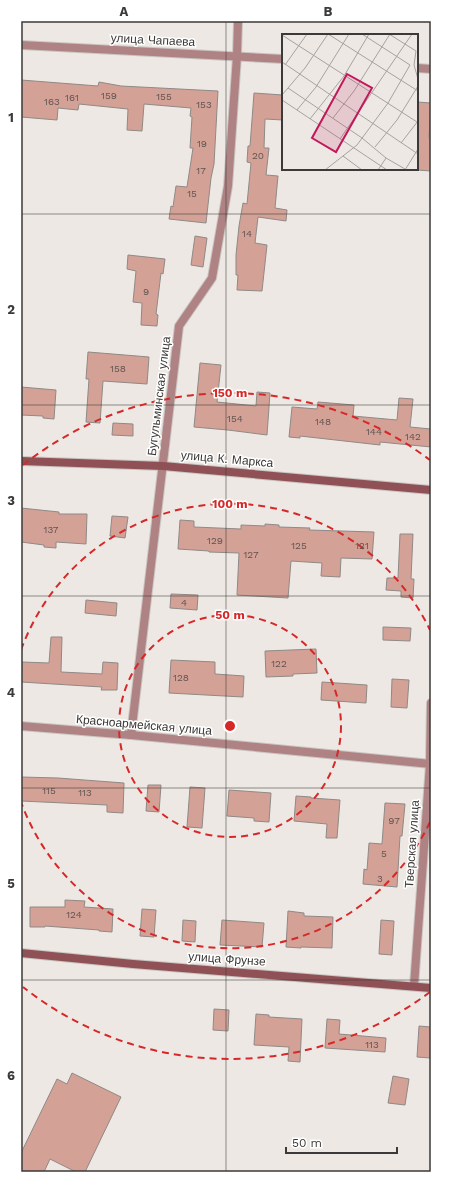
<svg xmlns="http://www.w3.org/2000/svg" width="452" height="1193" viewBox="0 0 452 1193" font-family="'Work Sans',sans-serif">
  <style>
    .building { fill: #d3a196; stroke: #908987 }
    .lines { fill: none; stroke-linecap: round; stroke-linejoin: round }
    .street-casing { stroke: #cac5c1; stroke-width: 10 }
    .secondary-casing { stroke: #cac5c1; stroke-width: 10 }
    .street { stroke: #af8284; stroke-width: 8 }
    .secondary { stroke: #8f5155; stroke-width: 8 }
    .grid { fill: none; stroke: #3c3a38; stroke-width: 1; stroke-opacity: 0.55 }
    .ring { fill: none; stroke: #d62828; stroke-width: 2; stroke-dasharray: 7 5 }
    .labels { text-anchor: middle; stroke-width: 3; stroke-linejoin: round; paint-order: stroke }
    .number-label { font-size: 10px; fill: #625450 }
    .street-label { font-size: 12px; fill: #3c3a38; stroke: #fff }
    .inset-road { fill: none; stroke: #a6a29f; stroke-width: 1 }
    .view { fill: #c2185b; fill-opacity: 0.15; stroke: #c2185b; stroke-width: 2 }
    .inset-edge { fill: none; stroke: #3c3a38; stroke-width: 2 }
    .centre { fill: #d62828; stroke: #fff; stroke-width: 2 }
    .ring-label { font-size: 12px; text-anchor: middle; font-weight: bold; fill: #d62828; stroke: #fff; stroke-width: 3; stroke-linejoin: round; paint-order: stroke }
    .neatline { fill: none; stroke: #3c3a38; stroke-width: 1.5 }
    .grid-label { font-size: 13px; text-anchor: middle; font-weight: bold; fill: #3c3a38 }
  </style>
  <rect width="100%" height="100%" fill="#ede8e3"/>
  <g class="building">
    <polygon points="21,80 98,86 99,82 121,86 218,91 214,164 211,178 206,223 169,219 171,206 173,207 176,186 187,187 193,148 190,148 192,117 190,116 191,108 144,104 142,131 127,130 128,109 79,104 78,110 58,108 57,120 21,117"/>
    <polygon points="254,93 283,95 283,120 265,119 264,148 269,148 266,175 278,176 275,208 287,210 286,221 258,217 255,243 267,245 262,291 237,290 238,275 236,275 236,255 239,226 243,203 247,204 251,163 247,162 248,146 250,146"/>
    <polygon points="417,102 431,103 429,138 431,139 431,171 417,170"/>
    <polygon points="195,236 207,238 203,267 191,265"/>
    <polygon points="128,255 165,259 163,274 161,273 156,314 158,315 157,326 141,325 142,303 133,302 136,271 127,269"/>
    <polygon points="88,352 149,357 147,384 103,381 100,423 86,422 89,379 86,379"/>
    <polygon points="200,363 221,365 217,402 256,406 257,392 270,393 267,435 228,430 194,427"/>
    <polygon points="21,387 56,390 54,419 43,418 43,416 21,415"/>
    <polygon points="399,398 413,399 410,427 431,429 431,447 380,442 380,445 300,436 300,438 289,437 292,407 317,409 318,402 354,405 353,416 397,420"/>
    <polygon points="113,423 133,424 133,436 112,435"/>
    <polygon points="21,508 59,512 59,514 87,514 86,544 56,542 56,548 44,547 44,545 21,542"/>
    <polygon points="112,516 128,517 125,538 110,536"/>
    <polygon points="180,520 194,521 194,527 241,529 241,525 265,526 265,524 279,525 279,527 310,528 309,530 374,532 372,559 341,558 340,577 321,576 322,563 291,561 288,598 237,595 239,553 209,552 209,551 178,549"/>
    <polygon points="400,534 413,534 411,579 414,579 413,598 401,597 401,591 386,590 387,578 398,578"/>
    <polygon points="171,594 198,595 197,610 170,608"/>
    <polygon points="86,600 117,603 116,616 85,613"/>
    <polygon points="383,627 411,628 410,641 383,640"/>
    <polygon points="51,637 62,637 61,672 102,674 103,662 118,663 117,690 101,690 102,687 21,682 22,662 49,663"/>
    <polygon points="316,649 317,673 293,674 293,676 266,677 265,651"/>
    <polygon points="171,660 215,662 215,674 244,676 243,697 169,693"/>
    <polygon points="392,679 409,680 407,708 391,707"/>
    <polygon points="322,682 367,685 366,703 321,700"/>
    <polygon points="21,777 58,778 124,783 123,813 107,812 107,805 21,801"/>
    <polygon points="148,785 161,785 159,812 146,811"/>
    <polygon points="190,787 205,788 202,828 187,827"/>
    <polygon points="229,790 271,793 269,822 254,821 254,818 227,816"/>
    <polygon points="296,796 311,797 311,798 340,800 337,838 326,838 327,824 294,821"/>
    <polygon points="385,803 405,804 402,836 400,836 397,887 363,884 364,869 367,870 369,843 382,844"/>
    <polygon points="65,900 85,901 84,907 113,909 112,932 99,931 99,930 45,926 45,927 30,927 30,907 65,907"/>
    <polygon points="142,909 156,910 154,937 140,936"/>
    <polygon points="288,911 304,913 304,916 333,917 332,948 301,947 301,948 286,947"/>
    <polygon points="183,920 196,921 195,942 182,941"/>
    <polygon points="222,920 264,923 262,947 220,945"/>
    <polygon points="381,920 394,921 392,955 379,954"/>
    <polygon points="214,1009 229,1010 228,1031 213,1030"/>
    <polygon points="256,1014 269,1015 269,1017 302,1019 300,1062 288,1061 289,1047 254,1045"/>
    <polygon points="327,1019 340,1020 339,1034 386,1038 385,1052 325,1048"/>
    <polygon points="419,1026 431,1027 430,1058 417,1057"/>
    <polygon points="72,1073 121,1097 85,1172 76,1172 50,1159 44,1172 21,1172 21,1153 57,1079 67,1084"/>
    <polygon points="393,1076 409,1079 405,1105 388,1103"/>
  </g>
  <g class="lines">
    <defs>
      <g id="street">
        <polyline points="21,45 283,59"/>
        <polyline points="417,68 431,69"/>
        <polyline points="21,726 131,735 431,764"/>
        <polyline points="131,735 179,326 212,278 228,186 237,56 238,21"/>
        <polyline points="414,986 430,764 431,703"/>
      </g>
      <g id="secondary">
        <polyline points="21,461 163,466 431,490"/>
        <polyline points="21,953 133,964 431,988"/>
      </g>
    </defs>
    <use href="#street" class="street-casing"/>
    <use href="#secondary" class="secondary-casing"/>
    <use href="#street" class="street"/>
    <use href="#secondary" class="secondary"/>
  </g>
  <path class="grid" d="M 226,21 L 226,1172M 21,214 L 431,214M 21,405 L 431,405M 21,596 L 431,596M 21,788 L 431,788M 21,980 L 431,980"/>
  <g class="ring">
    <circle cx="230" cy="726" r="111"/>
    <path d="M430 822A222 222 0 0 1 21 802M21 650A222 222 0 0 1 430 630"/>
    <path d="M430 992A333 333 0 0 1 23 987M23 465A333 333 0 0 1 430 460"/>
  </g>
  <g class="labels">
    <g class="number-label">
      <text x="109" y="99">159</text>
      <text x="164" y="100">155</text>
      <text x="72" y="101">161</text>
      <text x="52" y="105">163</text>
      <text x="204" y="108">153</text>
      <text x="202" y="147">19</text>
      <text x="258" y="159">20</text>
      <text x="201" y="174">17</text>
      <text x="192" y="197">15</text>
      <text x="247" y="237">14</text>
      <text x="146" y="295">9</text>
      <text x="118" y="372">158</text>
      <text x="235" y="422">154</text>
      <text x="323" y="425">148</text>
      <text x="374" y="435">144</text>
      <text x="413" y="440">142</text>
      <text x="51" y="533">137</text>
      <text x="215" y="544">129</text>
      <text x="299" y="549">125</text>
      <text x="362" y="549">121</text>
      <text x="251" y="558">127</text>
      <text x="184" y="606">4</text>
      <text x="279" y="667">122</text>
      <text x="181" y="681">128</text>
      <text x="49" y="794">115</text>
      <text x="85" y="796">113</text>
      <text x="394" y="824">97</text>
      <text x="384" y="857">5</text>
      <text x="380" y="882">3</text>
      <text x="74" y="918">124</text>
      <text x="372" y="1048">113</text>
    </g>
    <g class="street-label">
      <text transform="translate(153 40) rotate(3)" y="4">улица Чапаева</text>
      <text transform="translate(159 396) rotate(-83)" y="4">Бугульминская улица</text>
      <text transform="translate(227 459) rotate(5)" y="4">улица К. Маркса</text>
      <text transform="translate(144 725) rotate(5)" y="4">Красноармейская улица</text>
      <text transform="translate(412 844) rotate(-86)" y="4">Тверская улица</text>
      <text transform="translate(227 959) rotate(4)" y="4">улица Фрунзе</text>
    </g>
  </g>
  <g transform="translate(282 34)">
    <rect width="136" height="136" fill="#ede8e3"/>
    <path class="inset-road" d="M 46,0 L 136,57M 80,0 L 128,31M 107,0 L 134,17 L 132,31 L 136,45M 0,1 L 135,88M 0,28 L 136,120M 3,31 L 25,0M 6,54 L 80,104 L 104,124M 0,61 L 23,34 L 46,0M 0,66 L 105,136M 15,76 L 34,53 L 67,0M 51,84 L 72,57 L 108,0M 28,85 L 62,42 L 87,0M 58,105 L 130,0M 119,109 L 136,87M 93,113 L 115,86 L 136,52M 61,122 L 80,136M 43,136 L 75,111 L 106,69 L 128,31M 96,136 L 104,124 L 123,135M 123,136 L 136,115"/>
    <path class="view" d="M 65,40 L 90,54 L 54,118 L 30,104 Z"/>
    <rect width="136" height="136" class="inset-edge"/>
  </g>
  <circle cx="230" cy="726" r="6" class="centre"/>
  <g class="ring-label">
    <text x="230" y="397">150 m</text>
    <text x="230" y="508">100 m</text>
    <text x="230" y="619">50 m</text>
  </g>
  <rect width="452" height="1193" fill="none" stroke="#ffffff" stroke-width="44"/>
  <path d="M286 1147v6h111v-6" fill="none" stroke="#3c3a38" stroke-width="2"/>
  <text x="292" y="1147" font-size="12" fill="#3c3a38" stroke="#ffffff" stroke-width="3" paint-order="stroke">50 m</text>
  <rect x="22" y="22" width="408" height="1149" class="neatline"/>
  <g class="grid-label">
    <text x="124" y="16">A</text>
    <text x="328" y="16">B</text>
    <text x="11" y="122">1</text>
    <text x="11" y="314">2</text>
    <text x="11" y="505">3</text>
    <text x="11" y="697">4</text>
    <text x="11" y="888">5</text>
    <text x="11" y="1080">6</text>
  </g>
</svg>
